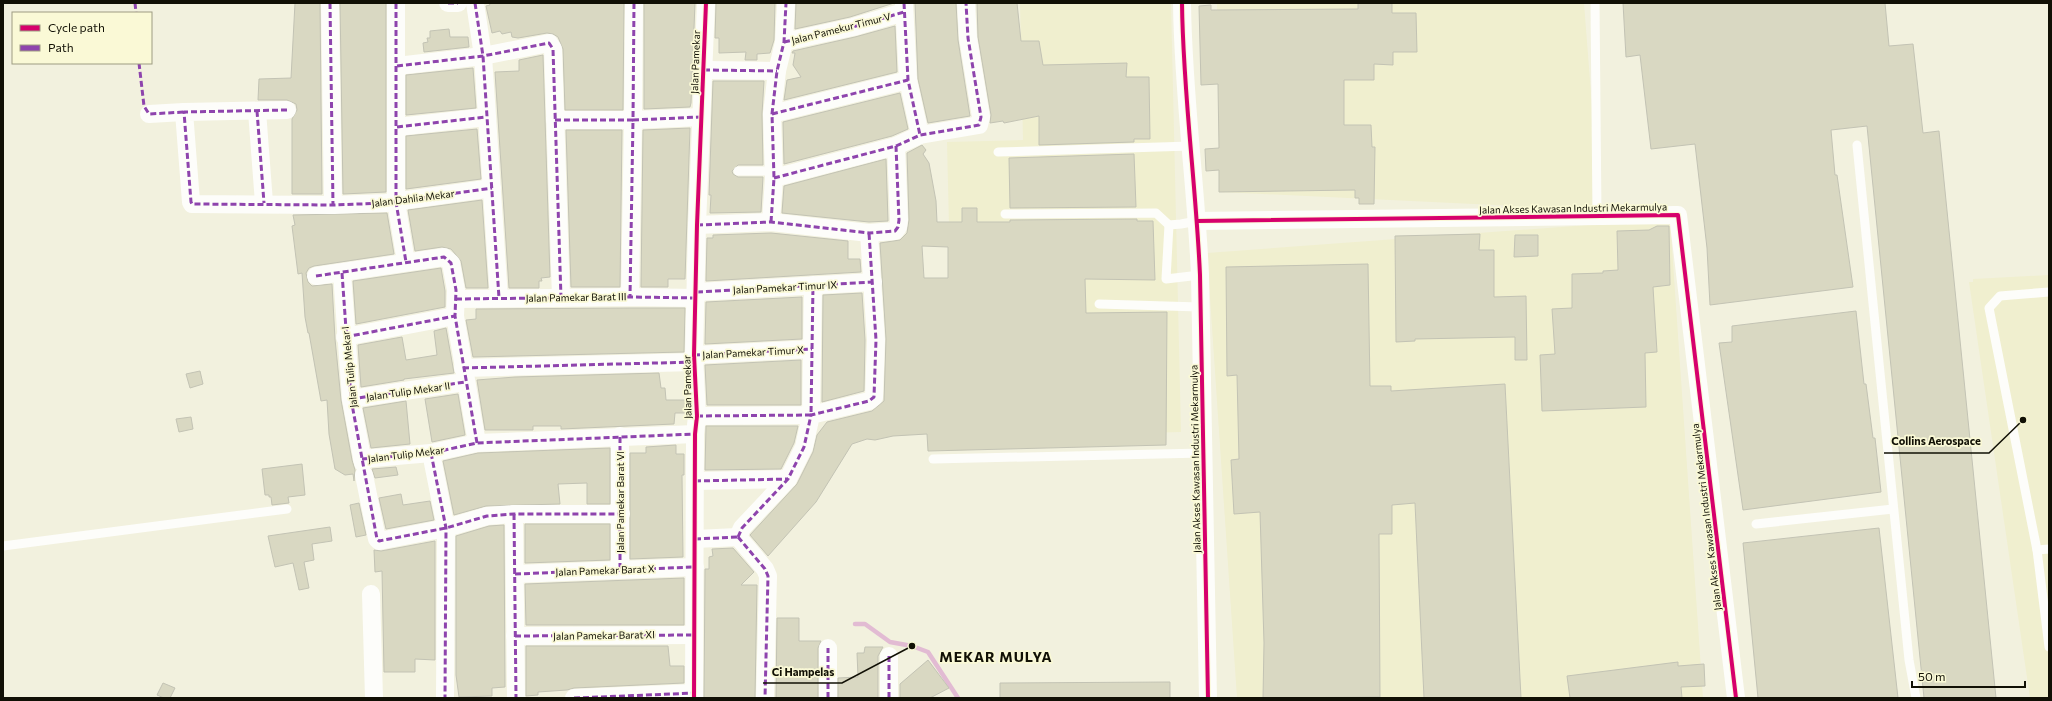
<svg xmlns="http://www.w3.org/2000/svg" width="2052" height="701" viewBox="0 0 2052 701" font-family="Commissioner,sans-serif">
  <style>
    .built { fill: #f0efcf }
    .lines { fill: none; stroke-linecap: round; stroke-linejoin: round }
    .stream { stroke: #e2bbd3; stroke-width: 4.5 }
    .building { fill: #d9d8c2; stroke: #c3c3b4; fill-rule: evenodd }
    .service { stroke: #fdfdfa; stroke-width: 9 }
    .minor { stroke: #fdfdfa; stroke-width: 18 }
    .quiet { stroke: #8e44ad; stroke-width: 3; stroke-dasharray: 6 3; stroke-linecap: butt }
    .cycleway-casing { stroke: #faf9d6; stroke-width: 6 }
    .cycleway { stroke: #d6006c; stroke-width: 4 }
    .labels { text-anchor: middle; stroke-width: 3.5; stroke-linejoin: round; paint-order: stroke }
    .street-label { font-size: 10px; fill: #111005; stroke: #faf9d6 }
    .district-label { font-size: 14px; font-weight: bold; letter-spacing: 1px; fill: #111005; stroke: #faf9d6 }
    .leader { fill: none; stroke: #111005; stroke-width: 1.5 }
    .callout-dot { fill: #111005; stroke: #faf9d6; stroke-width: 1.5 }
    .callout-label { font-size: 11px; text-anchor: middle; font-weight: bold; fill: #111005; stroke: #faf9d6; stroke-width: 3.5; stroke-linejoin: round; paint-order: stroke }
  </style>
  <rect width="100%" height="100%" fill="#f2f1de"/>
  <g class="built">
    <polygon points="1020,3 1171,3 1181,432 954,438 947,142 1023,140"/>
    <polygon points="1217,3 1584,3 1600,210 1221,192"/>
    <polygon points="1670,219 1703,698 1237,698 1207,253"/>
    <polygon points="2049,275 2049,698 2030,698 1969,282 1973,282 1973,279"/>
  </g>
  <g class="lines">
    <polyline class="stream" points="855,624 865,624 890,642 912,646 928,652 958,698"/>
  </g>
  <g class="building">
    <polygon points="295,3 320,3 322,194 292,194 292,119 297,110 296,104 287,100 258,100 259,79 291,78"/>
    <polygon points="340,3 386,3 386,192 343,194"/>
    <polygon points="489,3 624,3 623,110 565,110 563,49 558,37 553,34 547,33 518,38 512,37 511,32 502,34 500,31 492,33 486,6 490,5"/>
    <polygon points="644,3 695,3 691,103 690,107 644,109"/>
    <polygon points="716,3 775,3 774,40 770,53 757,54 757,60 745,60 746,52 719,53 719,38 715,38"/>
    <polygon points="796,3 894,3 850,17 795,29"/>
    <polygon points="915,3 956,3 958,40 970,116 928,123 918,79"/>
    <polygon points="977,3 1017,3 1021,41 1039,41 1043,65 1127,63 1126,77 1149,77 1150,139 1134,139 1134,142 1039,145 1039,116 1004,123 1003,121 990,123 991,115 978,37"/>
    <polygon points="1358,3 1392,3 1392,13 1416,13 1417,52 1393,52 1393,65 1374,64 1374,80 1344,80 1344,125 1371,125 1372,147 1375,147 1374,204 1359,204 1359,198 1355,198 1355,190 1219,192 1219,170 1206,171 1205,149 1219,148 1218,84 1201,85 1199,6 1211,5 1211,10 1358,9"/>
    <polygon points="1623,3 1885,3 1889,46 1913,44 1923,133 1939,131 1996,698 1924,698 1867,126 1831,130 1835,175 1837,175 1853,287 1710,305 1707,248 1695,144 1651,149 1640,55 1626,57"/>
    <polygon points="895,26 897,72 784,100 787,80 801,77 793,65 795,53 792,53 793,51 855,37"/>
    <polygon points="449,29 450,37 468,37 469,47 424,52 423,43 428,42 427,38 430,38 430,31"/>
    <polygon points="543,55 550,277 541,278 542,281 539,281 539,288 509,288 495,72 519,71 519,60"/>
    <polygon points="473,68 476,108 406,115 406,75"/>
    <polygon points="713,81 764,81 762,114 763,165 738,165 732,171 733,174 738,177 763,177 761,212 710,213 711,195 709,195"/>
    <polygon points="900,93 908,129 892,136 784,164 783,122"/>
    <polygon points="690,128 685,279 668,279 668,287 641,287 643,130"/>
    <polygon points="477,129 481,179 406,189 406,136"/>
    <polygon points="566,130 622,130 620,287 571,287"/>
    <path d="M 922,145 L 926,150 L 923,154 L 929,163 L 936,201 L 937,222 L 962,222 L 962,208 L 977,208 L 977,222 L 1010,222 L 1010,220 L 1137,219 L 1137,221 L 1153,221 L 1155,280 L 1085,279 L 1086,313 L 1167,312 L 1166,445 L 928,451 L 927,434 L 893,436 L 875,440 L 867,439 L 852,444 L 816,502 L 768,556 L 750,535 L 797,484 L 813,452 L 817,435 L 827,422 L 872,411 L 884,401 L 886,339 L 880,243 L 900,240 L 907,233 L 909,220 L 907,153 ZM 922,246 L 948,247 L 948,278 L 924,278 Z"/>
    <polygon points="1134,154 1136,207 1010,208 1009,158"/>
    <polygon points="886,159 888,221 869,222 782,213 784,186"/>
    <polygon points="482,200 488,288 466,288 461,261 451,249 442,247 415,251 408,210"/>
    <polygon points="387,213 394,254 314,266 309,268 306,273 308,282 312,286 332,284 335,339 341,400 352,460 355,470 354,481 353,474 345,475 335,469 329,434 327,400 321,401 309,333 308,333 305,317 302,273 298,274 292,226 295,225 293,215"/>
    <polygon points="1657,226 1669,226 1670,285 1653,287 1657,352 1645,353 1646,407 1542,411 1540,355 1555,354 1552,309 1572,308 1572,274 1603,273 1603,271 1618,270 1617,231 1649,230"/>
    <polygon points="771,233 848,241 848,259 860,259 861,272 706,281 707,238 713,238 713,235"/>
    <polygon points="1480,234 1479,250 1494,250 1494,297 1526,296 1527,360 1515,360 1515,337 1415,339 1415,341 1396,342 1395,236"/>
    <polygon points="1515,235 1538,235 1538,256 1514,257"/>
    <polygon points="1368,264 1370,386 1391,386 1391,391 1505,384 1521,698 1424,698 1415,503 1392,505 1392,534 1379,534 1380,697 1263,698 1264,643 1260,512 1234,514 1231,460 1239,459 1237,375 1227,376 1226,267"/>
    <polygon points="441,268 445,291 445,307 356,324 353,281"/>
    <polygon points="862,293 865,340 864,391 822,402 823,295"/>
    <polygon points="802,297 802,339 705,344 706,302"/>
    <polygon points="630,308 685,308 684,352 473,357 466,320 476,319 476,309"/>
    <polygon points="1856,311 1864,384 1866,384 1873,438 1875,438 1881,492 1743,510 1719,343 1732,342 1732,326"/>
    <polygon points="446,328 454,373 404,379 404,380 361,387 358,345 402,337 406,360 437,355 434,331"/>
    <polygon points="801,360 801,405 707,405 705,365"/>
    <polygon points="200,371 203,384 190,388 186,374"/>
    <polygon points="659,373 661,388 665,388 666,400 686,400 686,413 675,413 674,424 561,429 561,426 533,426 533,430 485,430 477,380 515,377"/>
    <polygon points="458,394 465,435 432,442 425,399"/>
    <polygon points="406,401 410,444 371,448 363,408"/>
    <polygon points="191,417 193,429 179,432 176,419"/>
    <polygon points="706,426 798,426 794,443 781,469 705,470"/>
    <polygon points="676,445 676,454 684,454 684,475 682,475 683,557 630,559 630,453 646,453 646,447"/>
    <polygon points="610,448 610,504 587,504 587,483 558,484 560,504 486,506 454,515 443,461 478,453"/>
    <polygon points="302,464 305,495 288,497 289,503 272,505 271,497 269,497 269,495 265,495 262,469"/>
    <polygon points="396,467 398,475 375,478 372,469"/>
    <polygon points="401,494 403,505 430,501 434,520 386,529 379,498"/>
    <polygon points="359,503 366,535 356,537 350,505"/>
    <polygon points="525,524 610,524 610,560 525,563"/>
    <polygon points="504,525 505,687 492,688 492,696 459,697 456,675 456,536 489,526"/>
    <polygon points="330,527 332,541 312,544 314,560 304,562 309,588 299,590 293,563 275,567 268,536"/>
    <polygon points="1879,528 1898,698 1758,698 1743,543"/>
    <polygon points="435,541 435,660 415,659 415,672 384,672 382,571 375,572 374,550 381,551"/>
    <polygon points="733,548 754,572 741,585 757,585 755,698 704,698 705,569 709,569 709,557 713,556 712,549"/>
    <polygon points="684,578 684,625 526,625 525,584"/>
    <polygon points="777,618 799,618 799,641 821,641 818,648 818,698 776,698"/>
    <polygon points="526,646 668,646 670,666 684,666 684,683 574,688 567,690 538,692 538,695 526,696"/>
    <polygon points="865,647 883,647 878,656 878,698 838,698 838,678 858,677 857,653 864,653"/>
    <polygon points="928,660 949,688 930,698 900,698 900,684"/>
    <polygon points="1678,662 1678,666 1704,664 1705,686 1681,687 1682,698 1570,698 1567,676"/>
    <polygon points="1170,682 1170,698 1000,698 1000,683"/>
    <polygon points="163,683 175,688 170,698 164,698 157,695"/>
  </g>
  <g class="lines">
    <g class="service">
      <polyline points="1595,3 1597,216"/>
      <polyline points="1857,145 1909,660 1916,698"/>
      <polyline points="998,152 1191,146"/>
      <polyline points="738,171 773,171"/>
      <polyline points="1005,214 1156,213 1169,225 1181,224 1197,221"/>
      <polyline points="1169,225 1166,279 1200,275"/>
      <polyline points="2049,292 2000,296 1989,308 2037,550 2049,647"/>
      <polyline points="1099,304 1200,307"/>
      <polyline points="933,459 1203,453"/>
      <polyline points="1756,524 1893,509"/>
      <polyline points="3,546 287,509"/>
      <polyline points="2037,550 2049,549"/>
    </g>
    <g class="minor">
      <polyline points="330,3 333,205"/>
      <polyline points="396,3 396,202 406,262"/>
      <polyline points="448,3 458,3"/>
      <polyline points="475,3 483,56 499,298"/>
      <polyline points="634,3 633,120 701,117"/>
      <polyline points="904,3 908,80 920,135"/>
      <path d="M 1182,3 C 1183,94 1196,184 1200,275 L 1208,698"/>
      <polyline points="784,42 853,27 904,12"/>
      <polyline points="397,66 483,56 549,43 553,49 561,298"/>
      <polyline points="704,70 777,71"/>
      <polyline points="287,110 184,112 191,202 192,204 333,205 386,203 492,188"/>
      <polyline points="257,111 264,203"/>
      <polyline points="149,114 184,112"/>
      <polyline points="772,114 908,80"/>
      <polyline points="555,120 633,120 630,297"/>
      <polyline points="397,127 486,117"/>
      <polyline points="774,178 896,146 920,135 979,125 981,117 968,38 966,3"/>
      <polyline points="1197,221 1678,215 1736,698"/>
      <polyline points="771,222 774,178 772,114 777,71 784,42 786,3"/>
      <polyline points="697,225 771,222 869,233 895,231 898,227 899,220 896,146"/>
      <polyline points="342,273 351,399 363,463"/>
      <polyline points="316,276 444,257 451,263 456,290 455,316 477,443"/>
      <polyline points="697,292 873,282"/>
      <polyline points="456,299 630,297 696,298"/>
      <polyline points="345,337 455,316"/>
      <polyline points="694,355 812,349"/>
      <polyline points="463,368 695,362"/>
      <polyline points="351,399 465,382"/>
      <polyline points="697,416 811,415 813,285"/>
      <polyline points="431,453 446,528 445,698"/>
      <polyline points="362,459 431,453 477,443 695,434"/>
      <polyline points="364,475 377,539 379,541 446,528 487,516 514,514 621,514"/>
      <polyline points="695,481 788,479"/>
      <polyline points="514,514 516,698"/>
      <polyline points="738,537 742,528 788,479 804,447 811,415 869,401 874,397 876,340 869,233"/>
      <polyline points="738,537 765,569 768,576 765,698"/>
      <polyline points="695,539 738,537"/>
      <polyline points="620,569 620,436"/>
      <polyline points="515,574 695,567"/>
      <polyline points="371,594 374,698"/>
      <polyline points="515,636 693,635"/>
      <polyline points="574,698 694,693"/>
      <polyline points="694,698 695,434 697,416 694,355 697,225 706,3"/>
      <polyline points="828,698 828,648"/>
      <polyline points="889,698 889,656"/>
    </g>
    <g class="quiet">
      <polyline points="135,3 136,13"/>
      <polyline points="330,3 333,205"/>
      <polyline points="396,3 396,202 406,262"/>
      <polyline points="448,3 458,3"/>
      <polyline points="475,3 483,56 499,298"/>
      <polyline points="634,3 633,120 701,117"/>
      <polyline points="904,3 908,80 920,135"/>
      <polyline points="784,42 853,27 904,12"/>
      <polyline points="139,63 144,106 149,114 184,112"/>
      <polyline points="397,66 483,56 549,43 553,49 561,298"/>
      <polyline points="704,70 777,71"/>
      <polyline points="287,110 184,112 191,202 192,204 333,205 386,203 492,188"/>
      <polyline points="257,111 264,203"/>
      <polyline points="772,114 908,80"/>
      <polyline points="555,120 633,120 630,297"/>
      <polyline points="397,127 486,117"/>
      <polyline points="774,178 896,146 920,135 979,125 981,117 968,38 966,3"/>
      <polyline points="771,222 774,178 772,114 777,71 784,42 786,3"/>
      <polyline points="697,225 771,222 869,233 895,231 898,227 899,220 896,146"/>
      <polyline points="342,273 351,399 377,539 379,541 446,528 487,516 514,514 621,514"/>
      <polyline points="316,276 444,257 451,263 456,290 455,316 477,443"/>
      <polyline points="697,292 873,282"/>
      <polyline points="456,299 630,297 696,298"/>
      <polyline points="345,337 455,316"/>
      <polyline points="694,355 812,349"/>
      <polyline points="463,368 695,362"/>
      <polyline points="351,399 465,382"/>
      <polyline points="697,416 811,415 813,285"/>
      <polyline points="431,453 446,528 445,698"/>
      <polyline points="362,459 431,453 477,443 695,434"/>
      <polyline points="695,481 788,479"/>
      <polyline points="514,514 516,698"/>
      <polyline points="738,537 742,528 788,479 804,447 811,415 869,401 874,397 876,340 869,233"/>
      <polyline points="738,537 765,569 768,576 765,698"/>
      <polyline points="695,539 738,537"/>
      <polyline points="620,569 620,436"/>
      <polyline points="515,574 695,567"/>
      <polyline points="515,636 693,635"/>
      <polyline points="574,698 694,693"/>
      <polyline points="828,698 828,648"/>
      <polyline points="889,698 889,656"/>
    </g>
    <defs>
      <g id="cycleway">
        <path d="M 1182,3 C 1183,94 1196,184 1200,275 L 1208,698"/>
        <polyline points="1197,221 1678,215 1736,698"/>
        <polyline points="694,698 695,434 697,416 694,355 697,225 706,3"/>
      </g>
    </defs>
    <use href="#cycleway" class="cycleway-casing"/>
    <use href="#cycleway" class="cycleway"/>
  </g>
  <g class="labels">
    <g class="street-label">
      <text transform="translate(841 28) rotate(-14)" y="4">Jalan Pamekur Timur V</text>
      <text transform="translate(695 62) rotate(-88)" y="4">Jalan Pamekar</text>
      <text transform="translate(413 198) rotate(-7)" y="4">Jalan Dahlia Mekar</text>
      <text transform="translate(1573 208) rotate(-1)" y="4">Jalan Akses Kawasan Industri Mekarmulya</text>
      <text transform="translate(785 287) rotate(-3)" y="4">Jalan Pamekar Timur IX</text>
      <text transform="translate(576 297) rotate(-1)" y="4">Jalan Pamekar Barat III</text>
      <text transform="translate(753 352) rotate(-3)" y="4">Jalan Pamekar Timur X</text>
      <text transform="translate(349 367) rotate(-96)" y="4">Jalan Tulip Mekar I</text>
      <text transform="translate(687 387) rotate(-91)" y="4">Jalan Pamekar</text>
      <text transform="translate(408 391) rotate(-8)" y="4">Jalan Tulip Mekar II</text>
      <text transform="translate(406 454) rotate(-7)" y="4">Jalan Tulip Mekar</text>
      <text transform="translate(1195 459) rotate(-91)" y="4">Jalan Akses Kawasan Industri Mekarmulya</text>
      <text transform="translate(620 502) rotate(-90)" y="4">Jalan Pamekar Barat VI</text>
      <text transform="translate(1706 517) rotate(-97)" y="4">Jalan Akses Kawasan Industri Mekarmulya</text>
      <text transform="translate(605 570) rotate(-2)" y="4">Jalan Pamekar Barat X</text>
      <text transform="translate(604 635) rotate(-1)" y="4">Jalan Pamekar Barat XI</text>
    </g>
    <g class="district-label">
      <text x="996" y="662">MEKAR MULYA</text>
    </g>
  </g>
  <path class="leader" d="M2023 420L1989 453H1884M912 646L842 683H763"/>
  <g class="callout-dot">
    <circle cx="2023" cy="420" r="4"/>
    <circle cx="912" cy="646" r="4"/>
  </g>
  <g class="callout-label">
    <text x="1936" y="445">Collins Aerospace</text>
    <text x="803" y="676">Ci Hampelas</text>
  </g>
  <rect width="2052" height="701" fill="none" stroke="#111005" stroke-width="8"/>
  <rect x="12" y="12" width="140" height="52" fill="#faf9d6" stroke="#9d9c82"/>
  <rect x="20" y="25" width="20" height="6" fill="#d6006c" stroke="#9d9c82"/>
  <text x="48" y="32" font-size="12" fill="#111005">Cycle path</text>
  <rect x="20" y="45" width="20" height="6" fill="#8e44ad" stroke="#9d9c82"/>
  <text x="48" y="52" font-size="12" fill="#111005">Path</text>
  <path d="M1912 681v6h113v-6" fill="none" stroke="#111005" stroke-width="2"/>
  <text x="1918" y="681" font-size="12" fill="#111005" stroke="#faf9d6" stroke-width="3" paint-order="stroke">50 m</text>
</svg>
